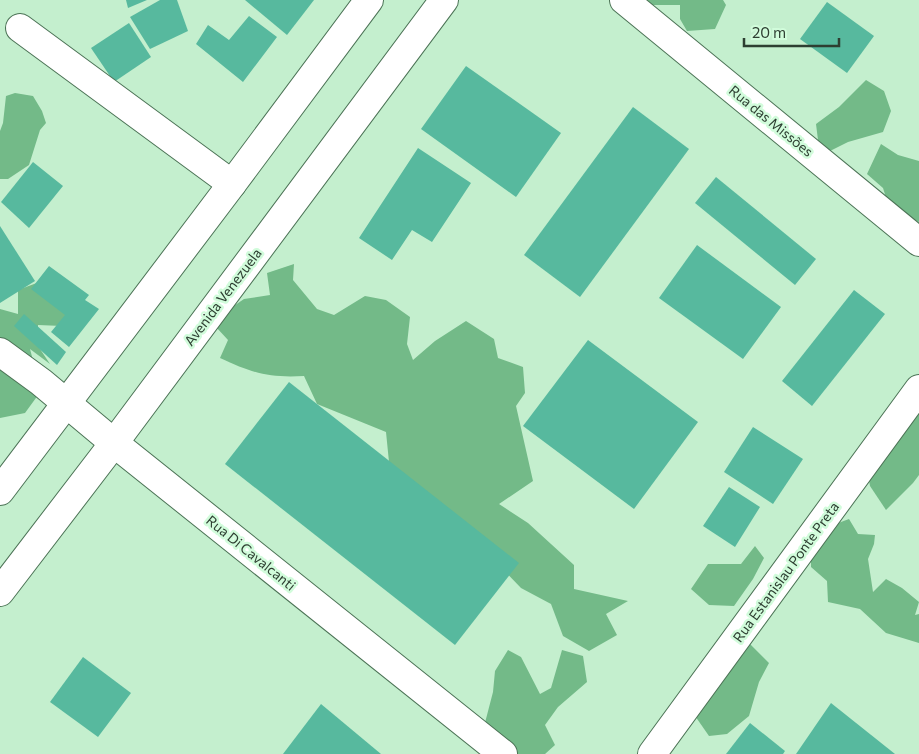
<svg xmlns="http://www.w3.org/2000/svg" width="919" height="754" viewBox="0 0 919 754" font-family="Commissioner,sans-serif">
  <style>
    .forest { fill: #73ba88 }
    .building { fill: #57b99e }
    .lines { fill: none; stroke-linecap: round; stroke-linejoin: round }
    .minor-casing { stroke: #4c7356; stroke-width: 30 }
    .secondary-casing { stroke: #4c7356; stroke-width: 30 }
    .minor { stroke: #fff; stroke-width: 28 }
    .secondary { stroke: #fff; stroke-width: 28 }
    .labels { text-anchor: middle; stroke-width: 5; stroke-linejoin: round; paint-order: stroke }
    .street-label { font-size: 14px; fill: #2d3e31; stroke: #d1fcdb }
  </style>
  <rect width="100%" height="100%" fill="#c4efce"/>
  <g class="forest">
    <polygon points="639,0 723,0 726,5 715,29 687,31 680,19 680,5 643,5"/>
    <polygon points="866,80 884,91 891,111 883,132 848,142 820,156 816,124 839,107"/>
    <polygon points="15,93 33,96 42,111 46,123 40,130 29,165 8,179 0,179 0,131 3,123 6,96"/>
    <polygon points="881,144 898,155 919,161 919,222 889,207 883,188 867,174"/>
    <path d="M 294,264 L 293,280 L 317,309 L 334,315 L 365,296 L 386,300 L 410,317 L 407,344 L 413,360 L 435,341 L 466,321 L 494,339 L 498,358 L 523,367 L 525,393 L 516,406 L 533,481 L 499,504 L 528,523 L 574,565 L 574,589 L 628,601 L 606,614 L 617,635 L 589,651 L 563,636 L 551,604 L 521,588 L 494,560 L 391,482 L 386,432 L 317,404 L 304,376 C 269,378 252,373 220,358 L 228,340 L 216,327 L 222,314 L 244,299 L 270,295 L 267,273 Z"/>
    <polygon points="50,278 74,309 62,326 38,325 38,346 50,364 30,349 41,391 25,413 0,418 0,309 18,314 18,290"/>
    <polygon points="919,406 919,475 913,483 886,510 870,486 865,458"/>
    <polygon points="849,519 858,534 875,535 874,544 868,559 873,592 886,579 902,588 919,602 915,615 919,614 919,643 886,633 860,609 828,602 827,581 811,567 811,552 825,528"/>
    <polygon points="755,546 764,558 753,579 734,606 709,605 691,589 708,564 741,564"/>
    <polygon points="741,638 751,645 769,663 759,682 749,716 727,734 709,736 693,713"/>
    <polygon points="508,650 521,657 540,694 551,688 562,650 583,656 587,682 558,707 545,725 555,745 545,754 512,754 511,741 480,742 493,692 495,671"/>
  </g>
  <g class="building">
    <polygon points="126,0 147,0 128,8"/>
    <polygon points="160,0 177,0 188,31 150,49 130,17"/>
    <polygon points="245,0 314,0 287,35"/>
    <polygon points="827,2 874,36 847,73 800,39"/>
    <polygon points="249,16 277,37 243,82 196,44 208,25 229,40"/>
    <polygon points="129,23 151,57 114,82 91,48"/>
    <polygon points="466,66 561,133 516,197 421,129"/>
    <polygon points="633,107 689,149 580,297 524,255"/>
    <polygon points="418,148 471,183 432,242 412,230 392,260 359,238"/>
    <polygon points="33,162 63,186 29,228 1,202"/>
    <polygon points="716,177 816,259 795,285 695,203"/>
    <polygon points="0,226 35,281 0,303"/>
    <polygon points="697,245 781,307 743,359 659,298"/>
    <polygon points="49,266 89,295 85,300 99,309 69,347 51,332 65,315 31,289"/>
    <polygon points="854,290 885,314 812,406 782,381"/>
    <polygon points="24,314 66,352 57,365 14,326"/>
    <polygon points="588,340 698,422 634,509 523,426"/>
    <polygon points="289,382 519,563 455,645 225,464"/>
    <polygon points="753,427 803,459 773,504 724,472"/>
    <polygon points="729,487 760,507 735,547 703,526"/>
    <polygon points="83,657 131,693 98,737 50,702"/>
    <polygon points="831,703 895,754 796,754"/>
    <polygon points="321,704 381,754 283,754"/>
    <polygon points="750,723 785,751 783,754 726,754"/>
  </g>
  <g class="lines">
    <defs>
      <g id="minor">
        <polyline points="624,0 919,242"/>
        <polyline points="20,28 232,184"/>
        <polyline points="0,352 41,382 114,443 503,754"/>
        <polyline points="652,754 919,389"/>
      </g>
      <g id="secondary">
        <polyline points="0,491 232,184 369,0"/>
        <polyline points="0,592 114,443 444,0"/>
      </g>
    </defs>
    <use href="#minor" class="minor-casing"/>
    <use href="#secondary" class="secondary-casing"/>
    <use href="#minor" class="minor"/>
    <use href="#secondary" class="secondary"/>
  </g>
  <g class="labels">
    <g class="street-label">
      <text transform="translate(771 121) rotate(39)" y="5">Rua das Missões</text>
      <text transform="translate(223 297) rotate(-53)" y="5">Avenida Venezuela</text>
      <text transform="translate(251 553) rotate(39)" y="5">Rua Di Cavalcanti</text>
      <text transform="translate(786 572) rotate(-54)" y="5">Rua Estanislau Ponte Preta</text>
    </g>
  </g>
  <path d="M744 38v8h95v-8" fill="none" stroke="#2d3e31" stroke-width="2.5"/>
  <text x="752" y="38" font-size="15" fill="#2d3e31" stroke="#d1fcdb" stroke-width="4" paint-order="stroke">20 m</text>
</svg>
